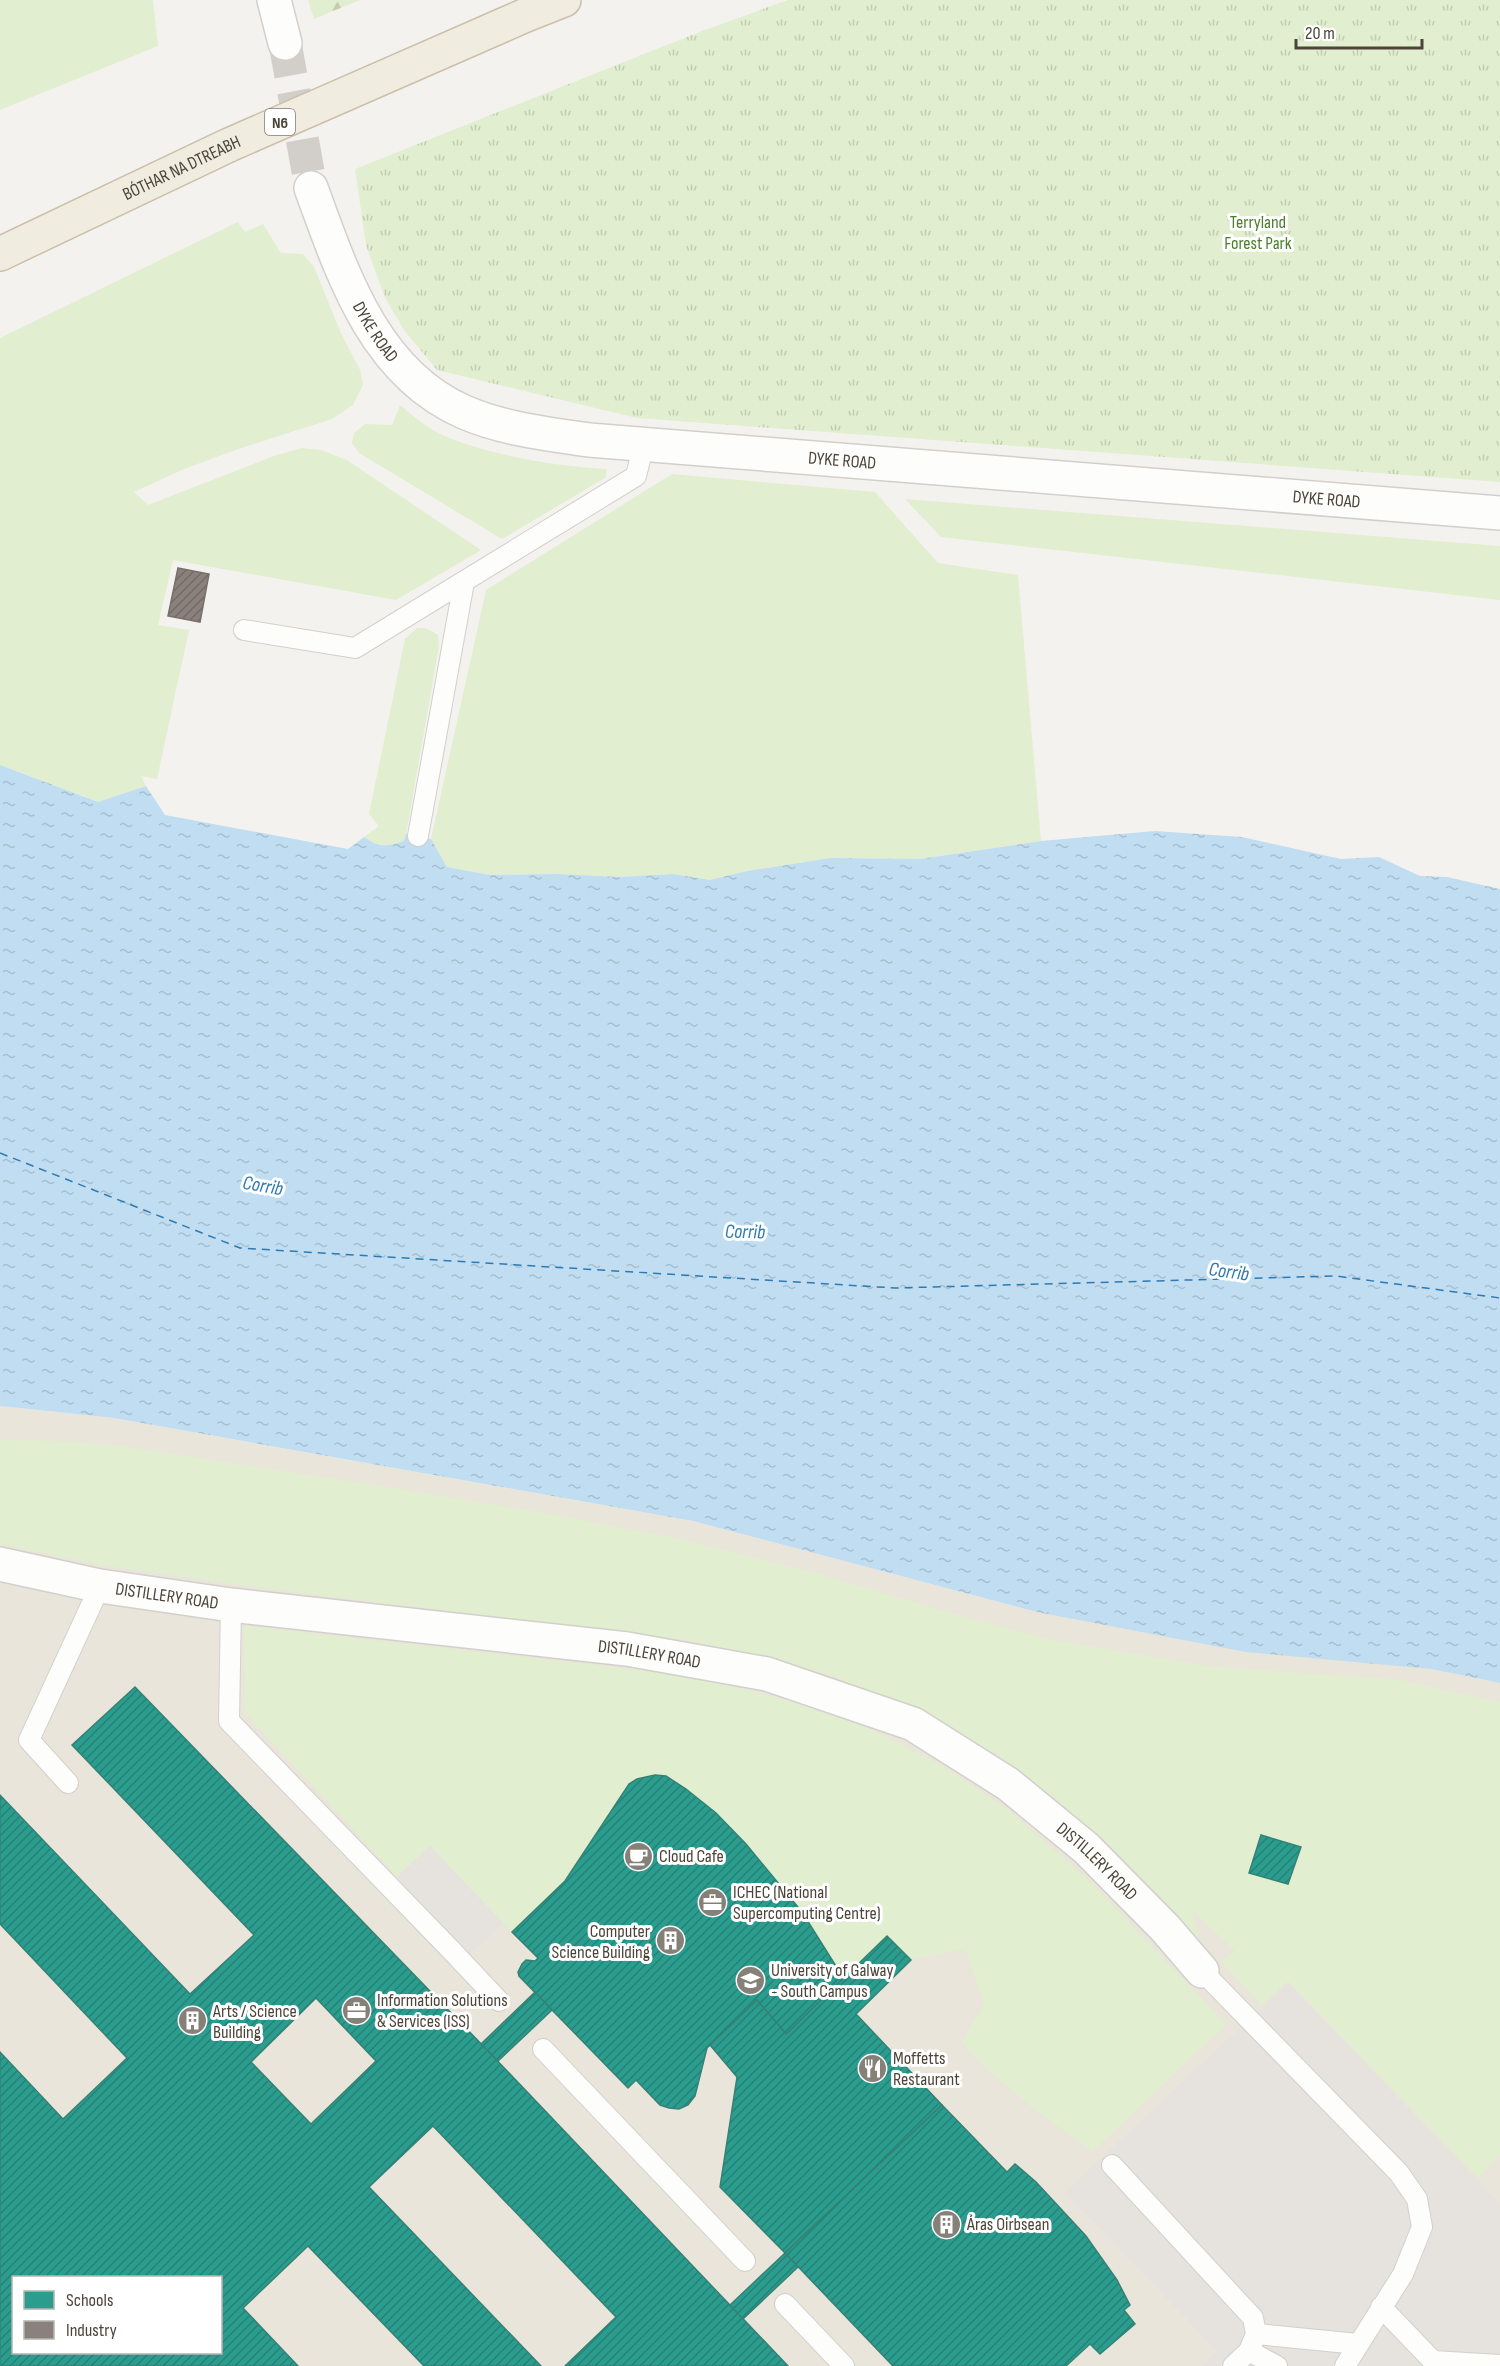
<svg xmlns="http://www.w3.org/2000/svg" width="1500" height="2366" viewBox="0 0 1500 2366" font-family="'Sofia Sans Condensed',sans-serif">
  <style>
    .education { fill: #eae5da; fill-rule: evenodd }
    .grass { fill: #e1eecf }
    .forest { fill: url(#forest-firs) }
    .park { fill: url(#park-tufts) }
    .parking { fill: #e6e3df }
    .water { fill: url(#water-ripples) }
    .schools { fill: url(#schools-hatch); stroke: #348275; stroke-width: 1.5; fill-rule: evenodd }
    .industry { fill: url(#industry-hatch); stroke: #776f68; stroke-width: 1.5 }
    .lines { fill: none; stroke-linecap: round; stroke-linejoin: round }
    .ferry { stroke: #2e7ab2; stroke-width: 1.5; stroke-dasharray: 8 6; stroke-linecap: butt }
    .tertiary-tunnel { stroke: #d2cfca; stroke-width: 33; stroke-dasharray: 33 16; stroke-linecap: butt }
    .service-casing { stroke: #d2d0cb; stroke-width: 22 }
    .minor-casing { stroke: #d2d0cb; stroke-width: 36 }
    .tertiary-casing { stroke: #d2d0cb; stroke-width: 36 }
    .trunk-casing { stroke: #ccbfa9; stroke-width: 36 }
    .service { stroke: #fdfdfc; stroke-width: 20 }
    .minor { stroke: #fdfdfc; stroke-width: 33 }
    .tertiary { stroke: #fdfdfc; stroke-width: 33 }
    .trunk { stroke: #f0ece0; stroke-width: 33 }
    .labels { text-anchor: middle; stroke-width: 6; stroke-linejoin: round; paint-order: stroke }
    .shield { fill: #fff; stroke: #817c74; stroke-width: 1.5 }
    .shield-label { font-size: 16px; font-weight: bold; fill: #4b4439 }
    .street-label { font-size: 18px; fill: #4b4439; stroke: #fff }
    .park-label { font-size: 18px; fill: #4a7f2a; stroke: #fff }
    .poi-label { font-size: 18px; fill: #4b4439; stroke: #fff; text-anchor: start }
    .water-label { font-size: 20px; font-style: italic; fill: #2e7ab2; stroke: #fff }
  </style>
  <defs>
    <pattern id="forest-firs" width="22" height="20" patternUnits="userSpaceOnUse" patternTransform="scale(1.5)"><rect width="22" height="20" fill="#e1eecf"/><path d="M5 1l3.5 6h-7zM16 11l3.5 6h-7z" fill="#c3cdb2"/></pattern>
    <pattern id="park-tufts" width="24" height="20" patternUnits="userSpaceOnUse" patternTransform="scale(1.5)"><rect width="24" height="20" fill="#e1eecf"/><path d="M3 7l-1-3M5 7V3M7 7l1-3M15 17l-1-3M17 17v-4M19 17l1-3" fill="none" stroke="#c3cdb2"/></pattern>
    <pattern id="water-ripples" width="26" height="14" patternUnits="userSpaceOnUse" patternTransform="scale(1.5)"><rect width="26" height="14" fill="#c0ddf1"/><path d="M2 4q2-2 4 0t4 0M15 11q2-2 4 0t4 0" fill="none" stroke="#a6bfcf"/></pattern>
    <pattern id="schools-hatch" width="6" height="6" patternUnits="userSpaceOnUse" patternTransform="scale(1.5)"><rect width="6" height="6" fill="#2a9d8f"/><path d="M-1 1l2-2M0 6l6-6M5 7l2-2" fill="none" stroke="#268276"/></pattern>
    <pattern id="industry-hatch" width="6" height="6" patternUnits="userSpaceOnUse" patternTransform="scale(1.5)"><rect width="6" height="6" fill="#8a817c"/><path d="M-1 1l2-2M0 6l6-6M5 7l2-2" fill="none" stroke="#736b67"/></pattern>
  </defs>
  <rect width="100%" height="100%" fill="#f4f2ee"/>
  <path class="education" d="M 0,1406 L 114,1418 L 693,1521 L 1037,1612 L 1431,1669 L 1500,1683 L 1500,2366 L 0,2366 ZM 14,2278 L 220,2278 L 220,2352 L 14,2352 Z"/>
  <g class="grass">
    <polygon points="0,0 153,0 158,46 0,110"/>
    <polygon points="238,222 245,232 263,224 281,253 303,254 314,267 340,331 360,370 363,385 353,405 332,419 238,449 184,469 134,492 148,505 274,456 302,448 321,450 347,460 481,550 396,600 173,560 158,625 189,630 157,779 141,776 146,786 98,802 0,765 0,338"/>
    <path d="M 400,405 C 414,417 430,430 447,437 C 494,456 556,466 607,469 L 605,478 L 502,539 L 359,453 L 352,443 L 354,433 L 365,424 L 392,425 Z"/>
    <polygon points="672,474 875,492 938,563 1018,575 1041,841 920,859 830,858 747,871 710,880 673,874 620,877 558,874 490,875 447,867 431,839 486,590"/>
    <polygon points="905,499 1500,546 1500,600 941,537"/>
    <path d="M 417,628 L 425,628 L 438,635 L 439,646 L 405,841 C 388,847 379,848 364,837 L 379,826 L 369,814 L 405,639 Z"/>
    <polygon points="0,1440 63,1441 122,1446 381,1486 545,1513 686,1540 812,1572 958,1615 1049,1639 1209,1666 1401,1680 1500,1702 1500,2155 1478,2178 1288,1981 1262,2005 1221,1962 1235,1951 1193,1911 1199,1939 1104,1843 1054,1797 1001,1757 947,1726 833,1676 756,1655 687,1640 292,1592 101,1565 0,1544"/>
    <path d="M 244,1626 L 649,1671 L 732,1686 L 797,1703 L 873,1730 L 943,1766 L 1011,1812 L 1094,1885 L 1226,2025 L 1093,2151 C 1049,2121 996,2083 962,2042 L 984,2004 L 965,1949 L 911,1960 L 887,1937 L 844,1979 C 803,1912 759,1849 699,1799 C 689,1792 677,1779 665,1776 C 656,1773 646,1777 637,1779 L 565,1881 L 512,1932 L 430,1846 L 397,1877 L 245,1713 Z"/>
  </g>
  <polygon class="forest" points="308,0 360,0 314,19"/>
  <polygon class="park" points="788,0 1500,0 1500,482 637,418 437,370 404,330 385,298 366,245 355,169 702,31"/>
  <g class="parking">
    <polygon points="430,1846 503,1923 469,1955 397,1877"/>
    <polygon points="1288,1983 1500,2204 1500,2366 1203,2366 1217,2351 1065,2192"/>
  </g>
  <path class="water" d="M 0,765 L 98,802 L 146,786 L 165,815 L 348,849 L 364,837 C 379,848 388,847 404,841 L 406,834 L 431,839 L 447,867 L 490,875 L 558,874 L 620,877 L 673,874 L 710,880 L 747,871 L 830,858 L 920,859 L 1041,841 L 1155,831 L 1242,837 L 1341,859 L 1379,857 L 1420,876 L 1447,877 L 1500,889 L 1500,1683 L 1431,1669 L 1246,1652 L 1037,1612 L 693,1521 L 114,1418 L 0,1406 Z"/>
  <g class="schools">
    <path d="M 135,1687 L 489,2052 L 788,2366 L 565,2366 L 616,2317 L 433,2126 L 369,2187 L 541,2366 L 424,2366 L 308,2246 L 243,2308 L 298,2366 L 0,2366 L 0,2052 L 63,2119 L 127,2058 L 0,1924 L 0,1795 L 190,1994 L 254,1935 L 72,1745 ZM 316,1998 L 376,2061 L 311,2124 L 251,2062 ZM 14,2278 L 220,2278 L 220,2352 L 14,2352 Z"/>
    <polygon points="655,1775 666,1776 686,1789 716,1813 746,1844 802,1912 844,1979 786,2034 757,2000 707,2048 695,2096 688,2105 679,2109 669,2108 660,2105 636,2080 628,2088 519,1976 518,1972 522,1964 526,1960 535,1961 538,1958 512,1932 565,1881 629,1784 637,1779"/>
    <polygon points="1261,1835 1301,1847 1288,1884 1249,1873"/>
    <polygon points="887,1936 911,1960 856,2014 942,2105 785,2253 720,2187 737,2077 710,2045 757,2000 786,2034"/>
    <polygon points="535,1992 552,2010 498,2061 481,2044"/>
    <polygon points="942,2105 1007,2172 1015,2164 1036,2182 1086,2236 1117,2280 1130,2305 1124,2310 1135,2324 1100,2354 1090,2344 1066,2366 893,2366 785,2253"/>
    <polygon points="785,2253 798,2267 743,2319 730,2305"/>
  </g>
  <polygon class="industry" points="178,568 209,574 200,622 168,616"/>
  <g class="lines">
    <polyline class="ferry" points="0,1153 240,1248 895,1288 1336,1276 1500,1298"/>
    <polyline class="tertiary-tunnel" points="285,43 311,188"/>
    <defs>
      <g id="service">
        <polyline points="244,630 355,648 636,476 644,444"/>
        <polyline points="418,836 464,582"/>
        <polyline points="231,1605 229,1721 452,1951 499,2001"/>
        <polyline points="68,1783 29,1740 100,1586"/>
        <polyline points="1202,1971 1399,2173 1417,2199 1422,2227 1403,2274 1345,2366"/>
        <polyline points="543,2049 745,2261"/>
        <polyline points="1112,2165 1253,2318 1256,2334 1249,2351 1277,2366"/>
        <polyline points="785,2304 844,2366"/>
        <polyline points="1381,2307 1433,2361 1500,2365"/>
        <polyline points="1256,2334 1358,2344"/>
        <polyline points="1233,2366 1249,2351"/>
      </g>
      <g id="minor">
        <path id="s1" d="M 0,1564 L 100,1586 L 231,1605 L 627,1649 L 767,1674 L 913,1724 L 1008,1784 L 1086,1848 L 1165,1928 L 1202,1971"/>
      </g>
      <g id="tertiary">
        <polyline points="274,0 285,43"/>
        <path id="s2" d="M 311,188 C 342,273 374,373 464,412 C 503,429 547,434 589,440 L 1500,513"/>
      </g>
      <g id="trunk">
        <path id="s3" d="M 0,254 L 229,145 L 526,15 L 564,0"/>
      </g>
    </defs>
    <use href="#service" class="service-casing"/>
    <use href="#minor" class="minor-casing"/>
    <use href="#tertiary" class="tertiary-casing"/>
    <use href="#trunk" class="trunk-casing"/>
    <use href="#service" class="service"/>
    <use href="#minor" class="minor"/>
    <use href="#tertiary" class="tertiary"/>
    <use href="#trunk" class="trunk"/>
  </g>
  <defs>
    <symbol id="cafe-disc" viewBox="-11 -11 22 22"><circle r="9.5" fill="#868178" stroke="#fff"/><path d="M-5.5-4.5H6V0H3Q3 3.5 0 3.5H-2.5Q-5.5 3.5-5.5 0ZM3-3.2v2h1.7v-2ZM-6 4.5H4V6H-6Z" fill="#fff"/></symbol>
    <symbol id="office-disc" viewBox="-11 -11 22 22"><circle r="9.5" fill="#868178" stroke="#fff"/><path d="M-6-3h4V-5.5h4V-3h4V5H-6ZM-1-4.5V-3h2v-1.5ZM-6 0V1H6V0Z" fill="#fff"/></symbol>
    <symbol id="building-disc" viewBox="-11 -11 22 22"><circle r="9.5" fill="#868178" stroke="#fff"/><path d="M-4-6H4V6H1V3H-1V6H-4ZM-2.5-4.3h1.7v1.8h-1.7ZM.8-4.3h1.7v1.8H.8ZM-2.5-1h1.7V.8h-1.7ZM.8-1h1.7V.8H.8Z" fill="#fff"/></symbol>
    <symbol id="university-disc" viewBox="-11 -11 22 22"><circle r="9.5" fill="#868178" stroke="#fff"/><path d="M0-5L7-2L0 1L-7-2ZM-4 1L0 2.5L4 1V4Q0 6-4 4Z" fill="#fff"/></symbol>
    <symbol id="restaurant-disc" viewBox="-11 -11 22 22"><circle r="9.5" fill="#868178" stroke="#fff"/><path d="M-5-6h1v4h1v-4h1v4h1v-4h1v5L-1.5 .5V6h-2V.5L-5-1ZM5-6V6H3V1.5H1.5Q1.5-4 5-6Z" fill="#fff"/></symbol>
  </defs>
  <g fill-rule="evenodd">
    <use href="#cafe-disc" x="622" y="1840" width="33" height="33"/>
    <use href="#office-disc" x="696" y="1886" width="33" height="33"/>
    <use href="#building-disc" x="654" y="1924" width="33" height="33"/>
    <use href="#university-disc" x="734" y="1964" width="33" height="33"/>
    <use href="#office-disc" x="340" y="1994" width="33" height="33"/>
    <use href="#building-disc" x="176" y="2004" width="33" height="33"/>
    <use href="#restaurant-disc" x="856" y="2052" width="33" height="33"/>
    <use href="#building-disc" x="930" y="2208" width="33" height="33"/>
  </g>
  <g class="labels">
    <rect class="shield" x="265" y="109" width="30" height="26" rx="4.5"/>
    <g class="shield-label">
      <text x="280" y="128">N6</text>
    </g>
    <g class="street-label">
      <text dy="6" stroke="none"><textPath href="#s3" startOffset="201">BÓTHAR NA DTREABH</textPath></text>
      <text dy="6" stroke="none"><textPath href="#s2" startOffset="158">DYKE ROAD</textPath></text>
      <text dy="6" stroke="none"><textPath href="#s2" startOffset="662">DYKE ROAD</textPath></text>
      <text dy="6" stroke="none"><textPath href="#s2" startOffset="1148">DYKE ROAD</textPath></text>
      <text dy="6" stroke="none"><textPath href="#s1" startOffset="170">DISTILLERY ROAD</textPath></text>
      <text dy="6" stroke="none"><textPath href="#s1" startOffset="656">DISTILLERY ROAD</textPath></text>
      <text dy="6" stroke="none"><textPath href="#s1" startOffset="1160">DISTILLERY ROAD</textPath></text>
    </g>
    <g class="park-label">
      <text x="1258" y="228">Terryland<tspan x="1258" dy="21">Forest Park</tspan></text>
    </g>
    <g class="poi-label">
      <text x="659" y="1862">Cloud Cafe</text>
      <text x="733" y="1898">ICHEC (National<tspan x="733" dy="21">Supercomputing Centre)</tspan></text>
      <text x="650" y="1937" text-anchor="end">Computer<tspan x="650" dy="21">Science Building</tspan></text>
      <text x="771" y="1976">University of Galway<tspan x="771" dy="21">- South Campus</tspan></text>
      <text x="377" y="2006">Information Solutions<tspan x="377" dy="21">&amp; Services (ISS)</tspan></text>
      <text x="213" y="2017">Arts / Science<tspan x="213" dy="21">Building</tspan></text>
      <text x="893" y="2064">Moffetts<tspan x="893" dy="21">Restaurant</tspan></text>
      <text x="967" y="2230">Áras Oirbsean</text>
    </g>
    <g class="water-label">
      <text transform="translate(263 1185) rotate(10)" y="7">Corrib</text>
      <text transform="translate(745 1231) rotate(1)" y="7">Corrib</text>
      <text transform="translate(1229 1271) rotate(8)" y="7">Corrib</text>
    </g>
  </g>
  <rect x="12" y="2276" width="210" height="78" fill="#ffffff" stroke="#b7b4b0" stroke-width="1.5"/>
  <rect x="24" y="2291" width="30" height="18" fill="#2a9d8f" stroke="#b7b4b0" stroke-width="1.5"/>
  <text x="66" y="2306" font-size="18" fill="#4b4439">Schools</text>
  <rect x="24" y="2321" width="30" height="18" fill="#8a817c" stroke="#b7b4b0" stroke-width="1.5"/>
  <text x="66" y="2336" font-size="18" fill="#4b4439">Industry</text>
  <path d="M1296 39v9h126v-9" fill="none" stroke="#4b4439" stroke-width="3"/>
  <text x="1305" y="39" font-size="18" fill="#4b4439" stroke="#ffffff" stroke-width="4.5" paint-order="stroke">20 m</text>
</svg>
